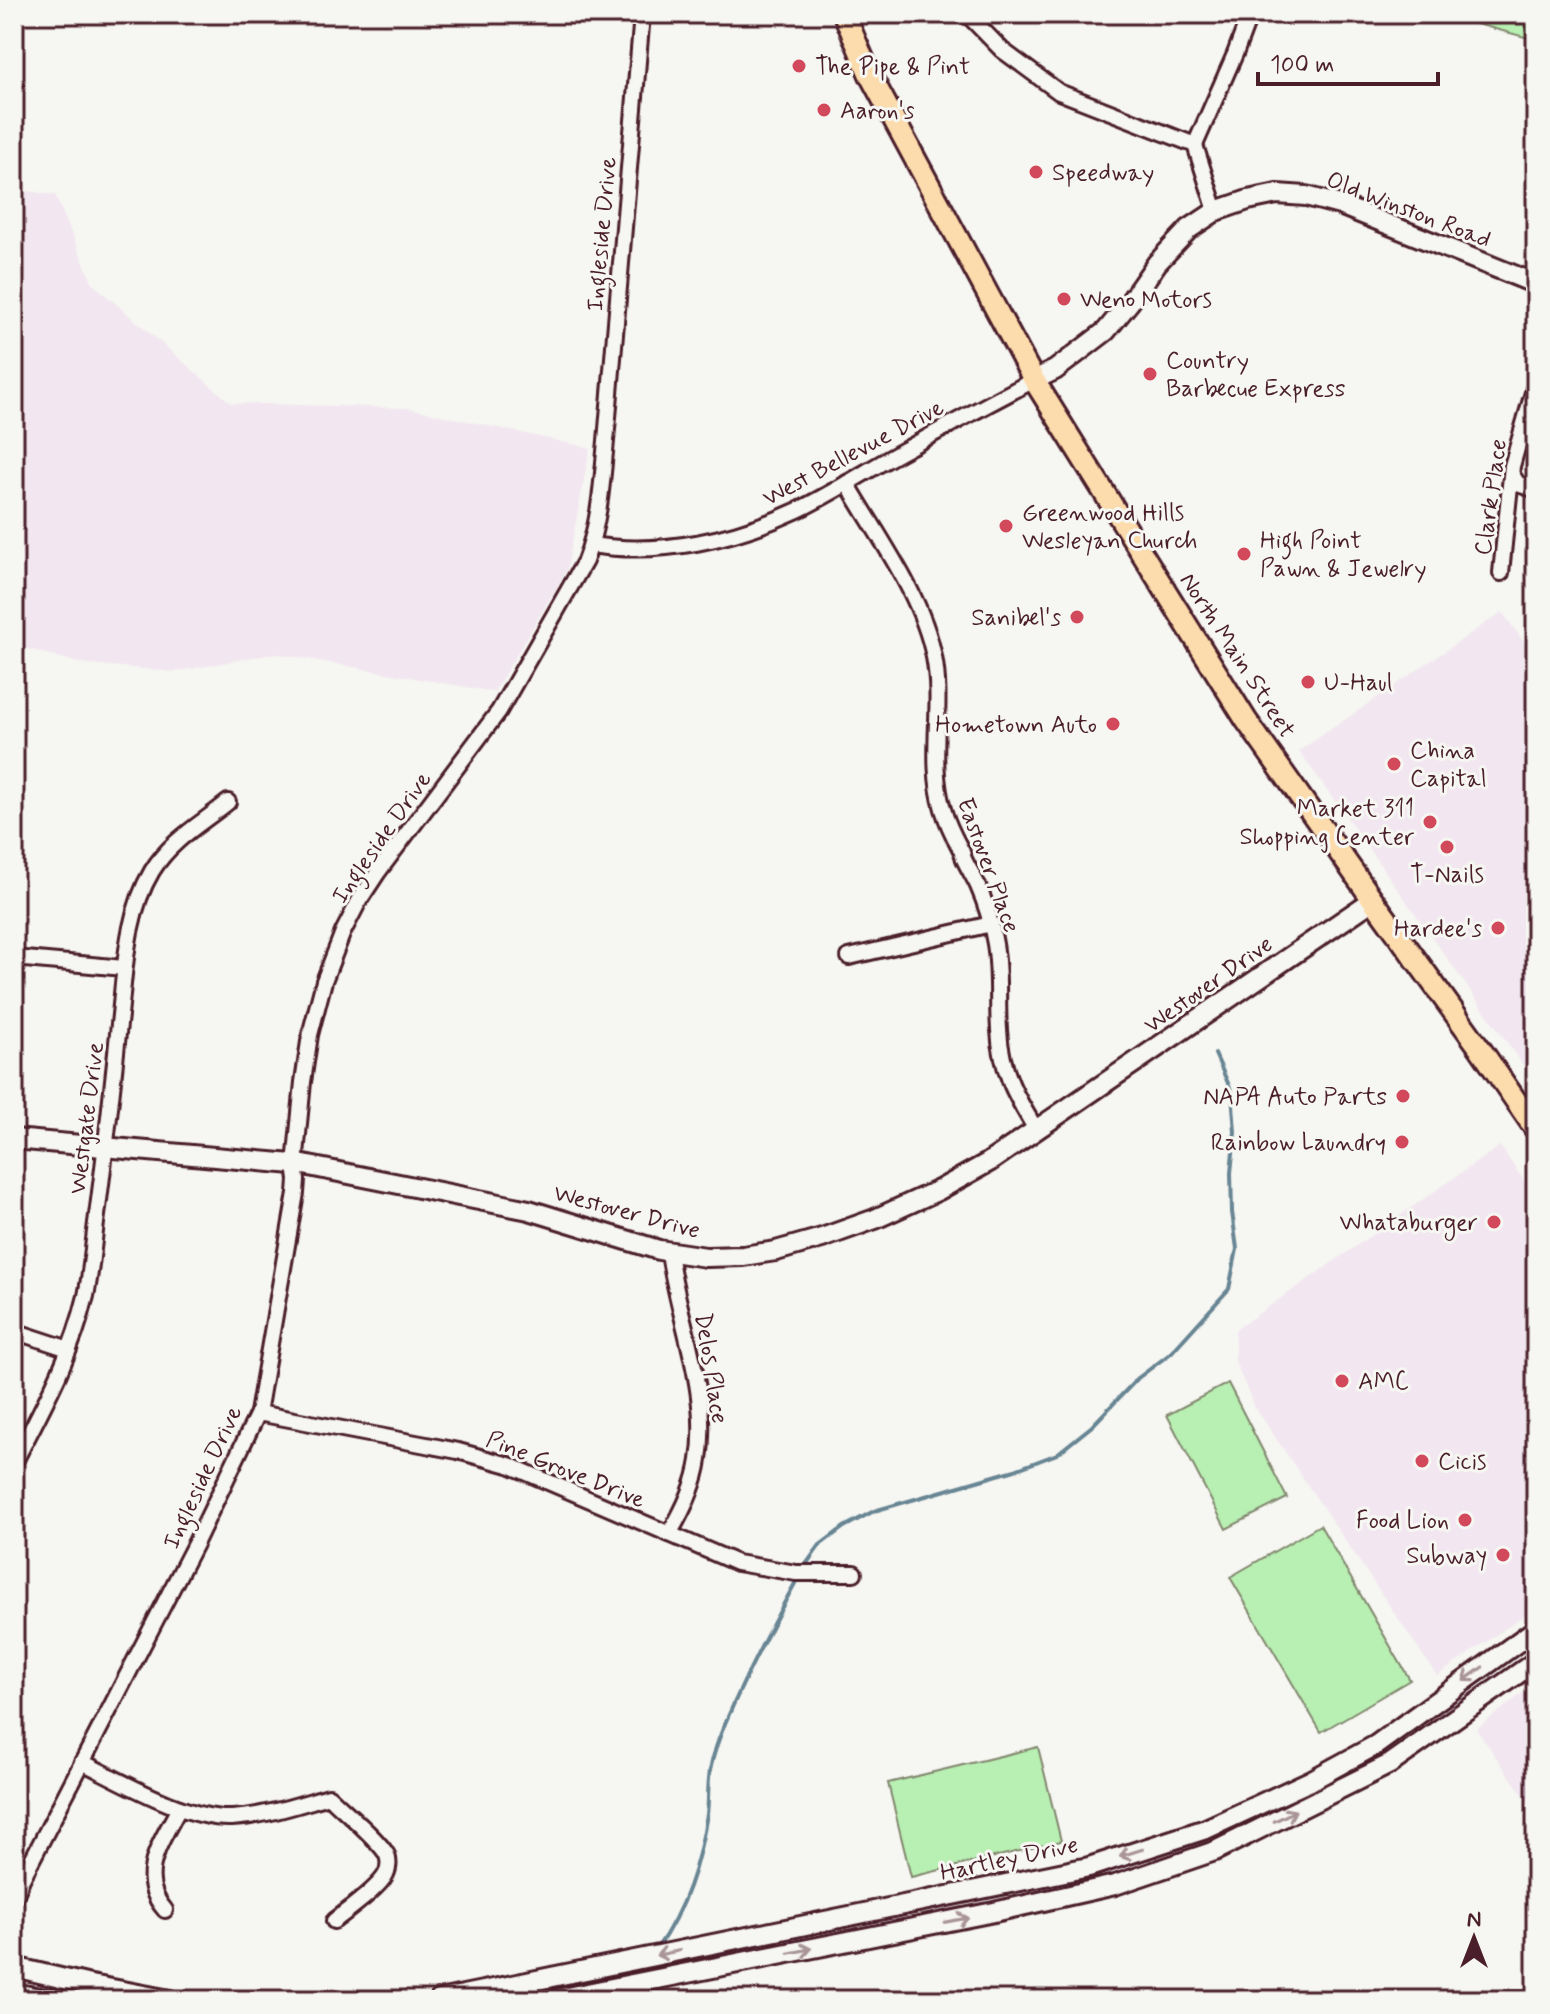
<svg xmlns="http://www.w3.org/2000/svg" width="1550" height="2014" viewBox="0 0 1550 2014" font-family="Mynerve,sans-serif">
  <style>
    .built { fill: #f2e7f0 }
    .green { fill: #b8efb2; stroke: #81876e; stroke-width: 2 }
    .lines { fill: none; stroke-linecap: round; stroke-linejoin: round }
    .stream { stroke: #678593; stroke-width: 4 }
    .street-casing { stroke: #4a1f2b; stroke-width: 20 }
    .secondary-casing { stroke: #4a1f2b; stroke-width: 24 }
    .primary-casing { stroke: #4a1f2b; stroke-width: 26 }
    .street { stroke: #f6f6f2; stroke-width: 14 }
    .secondary { stroke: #f6f6f2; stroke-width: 18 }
    .primary { stroke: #fcdcac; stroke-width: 20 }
    .oneway { stroke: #a99598 }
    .poi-dot { fill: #d1495b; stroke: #f6f6f2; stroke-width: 3 }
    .labels { text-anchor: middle; stroke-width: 6; stroke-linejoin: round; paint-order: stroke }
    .poi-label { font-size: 24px; fill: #4a1f2b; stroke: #f6f6f2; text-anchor: start }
    .street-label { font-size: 24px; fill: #4a1f2b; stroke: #f6f6f2 }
  </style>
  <rect width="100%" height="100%" fill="#f6f6f2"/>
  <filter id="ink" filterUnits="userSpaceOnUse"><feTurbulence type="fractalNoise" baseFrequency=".0125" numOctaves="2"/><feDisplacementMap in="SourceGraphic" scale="16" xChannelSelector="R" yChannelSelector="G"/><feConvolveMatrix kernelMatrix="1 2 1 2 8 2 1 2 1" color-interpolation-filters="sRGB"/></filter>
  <g filter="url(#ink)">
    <g class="built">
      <polygon points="14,189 55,195 93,284 231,403 408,408 590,448 567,570 494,692 279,654 253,657 175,672 79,663 14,645"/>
      <polygon points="1502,612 1536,658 1536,1083 1299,751"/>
      <polygon points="1500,1146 1536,1198 1536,1607 1437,1676 1254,1406 1235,1361 1235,1330"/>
      <polygon points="1536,1683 1536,1813 1476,1729"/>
    </g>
    <g class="green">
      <polygon points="1473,14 1536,14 1536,40 1473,23"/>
      <polygon points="1228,1383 1287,1498 1226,1529 1167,1415"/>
      <polygon points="1320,1525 1410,1680 1321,1732 1230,1577"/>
      <polygon points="1038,1747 1061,1841 911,1877 888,1783"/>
    </g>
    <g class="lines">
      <g class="stream">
        <polyline points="802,1570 820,1545 844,1527 874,1511 1015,1470 1057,1454 1092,1426 1138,1378 1171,1353 1229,1289 1237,1249 1232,1212 1231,1173 1235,1132 1232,1092 1215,1054"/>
        <path d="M 656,1950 C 685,1909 699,1864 707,1814 C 709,1798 707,1781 711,1766 C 717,1738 730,1712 742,1686 C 759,1649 778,1614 798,1578"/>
      </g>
      <defs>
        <g id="street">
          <polyline points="967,14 1002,50 1059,92 1195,145 1216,211"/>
          <polyline points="1195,145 1235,54 1250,14"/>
          <polyline points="1512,475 1518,484 1536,490"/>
          <path d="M 847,483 C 878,537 922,595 934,657 C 944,707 928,759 943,809 C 947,823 953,835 960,848 C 963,853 962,853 964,859 C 968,868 974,877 978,886 C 986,904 992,925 995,944 C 1000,972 997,1002 999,1030 C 1001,1071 1016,1097 1037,1131"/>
          <path d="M 591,545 C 661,556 734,540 798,510 C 837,491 872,467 910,447 C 951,424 992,402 1034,380"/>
          <polyline points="1501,573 1512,466 1536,382"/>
          <polyline points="849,957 991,924"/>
          <polyline points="14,958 124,968"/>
          <path d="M 669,1252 C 678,1320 710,1390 699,1460 C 695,1487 683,1511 669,1534"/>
          <polyline points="14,1331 69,1349"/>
          <polyline points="258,1413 458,1451 509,1465 737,1563 796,1573 854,1573"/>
          <path d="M 14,1463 C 42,1409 72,1355 86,1296 C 91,1272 93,1247 96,1223 C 105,1157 112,1091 119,1024 C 125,973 125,916 152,871 C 171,840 201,824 228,802"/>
          <path d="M 82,1762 C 123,1782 187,1820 232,1818 C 266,1816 297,1805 329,1796 C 342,1809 380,1841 387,1855 C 389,1861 389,1868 386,1874 C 379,1888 348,1910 334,1921"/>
          <path d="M 14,1900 L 22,1879 L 196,1542 L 258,1413 L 296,1193 L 297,1180 L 295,1165 L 303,1082 L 310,1035 L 324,981 L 343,932 L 359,901 L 378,872 L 499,711 L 585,561 C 600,522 602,483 606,441 L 642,14"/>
          <path d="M 165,1910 C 135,1876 162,1841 179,1808"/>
        </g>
        <g id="secondary">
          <polyline points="1034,380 1055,370 1106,331 1129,303 1157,263 1189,229 1216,211 1248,200 1277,194 1306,196 1340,205 1536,284"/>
          <polyline points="14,1139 304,1165 529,1210 659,1250 706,1257 743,1256 776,1251 822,1238 875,1219 939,1190 989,1162 1373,900"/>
          <polyline points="14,1967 86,1984 170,2000"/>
          <polyline points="14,1993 50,2000"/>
          <polyline points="439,2000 1089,1867 1206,1829 1310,1781 1376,1745 1536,1629"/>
          <polyline points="552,2000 994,1912 1115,1885 1215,1851 1390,1764 1536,1661"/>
        </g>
        <polyline id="primary" points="844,14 870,75 1034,380 1246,720 1373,900 1479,1047 1536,1130"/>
      </defs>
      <use href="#street" class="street-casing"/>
      <use href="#secondary" class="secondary-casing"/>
      <use href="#primary" class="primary-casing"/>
      <use href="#street" class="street"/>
      <use href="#secondary" class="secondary"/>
      <use href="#primary" class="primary"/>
    </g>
    <defs><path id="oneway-shaft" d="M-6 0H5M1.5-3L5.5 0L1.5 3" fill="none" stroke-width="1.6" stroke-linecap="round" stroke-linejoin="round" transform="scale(2)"/></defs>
    <g class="oneway">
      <use href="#oneway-shaft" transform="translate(1473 1674) rotate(144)"/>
      <use href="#oneway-shaft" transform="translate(1285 1816) rotate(-26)"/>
      <use href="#oneway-shaft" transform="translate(1131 1853) rotate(162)"/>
      <use href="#oneway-shaft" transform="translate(957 1920) rotate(-11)"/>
      <use href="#oneway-shaft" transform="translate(800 1951) rotate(-11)"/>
      <use href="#oneway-shaft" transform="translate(668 1953) rotate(168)"/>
    </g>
  </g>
  <g class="poi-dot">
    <circle cx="799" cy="66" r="8"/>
    <circle cx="824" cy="110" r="8"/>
    <circle cx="1036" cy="172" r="8"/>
    <circle cx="1064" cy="299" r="8"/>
    <circle cx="1150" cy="374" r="8"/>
    <circle cx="1006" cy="526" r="8"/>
    <circle cx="1244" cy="554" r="8"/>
    <circle cx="1077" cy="617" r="8"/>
    <circle cx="1308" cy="682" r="8"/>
    <circle cx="1113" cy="724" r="8"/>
    <circle cx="1394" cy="764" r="8"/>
    <circle cx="1430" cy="822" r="8"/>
    <circle cx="1447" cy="847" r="8"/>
    <circle cx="1498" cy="928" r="8"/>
    <circle cx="1403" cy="1096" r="8"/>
    <circle cx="1402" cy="1142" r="8"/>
    <circle cx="1494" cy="1222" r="8"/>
    <circle cx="1342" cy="1381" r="8"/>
    <circle cx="1422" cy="1461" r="8"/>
    <circle cx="1465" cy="1520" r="8"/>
    <circle cx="1503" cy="1555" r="8"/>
  </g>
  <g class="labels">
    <g class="poi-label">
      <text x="815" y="74">The Pipe &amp; Pint</text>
      <text x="840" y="118">Aaron's</text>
      <text x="1052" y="180">Speedway</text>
      <text x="1080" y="307">Weno Motors</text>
      <text x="1166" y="368">Country<tspan x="1166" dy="28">Barbecue Express</tspan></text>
      <text x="1022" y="520">Greenwood Hills<tspan x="1022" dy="28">Wesleyan Church</tspan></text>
      <text x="1260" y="548">High Point<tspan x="1260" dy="28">Pawn &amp; Jewelry</tspan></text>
      <text x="1061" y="625" text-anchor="end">Sanibel's</text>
      <text x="1324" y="690">U-Haul</text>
      <text x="1097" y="732" text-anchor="end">Hometown Auto</text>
      <text x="1410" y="758">China<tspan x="1410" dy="28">Capital</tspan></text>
      <text x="1414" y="816" text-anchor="end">Market 311<tspan x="1414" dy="28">Shopping Center</tspan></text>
      <text x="1447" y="882" text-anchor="middle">T-Nails</text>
      <text x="1482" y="936" text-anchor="end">Hardee's</text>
      <text x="1387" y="1104" text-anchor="end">NAPA Auto Parts</text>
      <text x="1386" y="1150" text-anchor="end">Rainbow Laundry</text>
      <text x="1478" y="1230" text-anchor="end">Whataburger</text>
      <text x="1358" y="1389">AMC</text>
      <text x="1438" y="1469">Cicis</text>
      <text x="1449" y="1528" text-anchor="end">Food Lion</text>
      <text x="1487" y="1563" text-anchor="end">Subway</text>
    </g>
    <g class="street-label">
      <text transform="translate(1409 209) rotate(21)" y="8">Old Winston Road</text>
      <text transform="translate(601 234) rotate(-85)" y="8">Ingleside Drive</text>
      <text transform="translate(853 452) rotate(-28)" y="8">West Bellevue Drive</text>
      <text transform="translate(1490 497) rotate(-82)" y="8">Clark Place</text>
      <text transform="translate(1238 655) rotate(57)" y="8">North Main Street</text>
      <text transform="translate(381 837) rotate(-55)" y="8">Ingleside Drive</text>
      <text transform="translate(989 865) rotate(70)" y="8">Eastover Place</text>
      <text transform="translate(1208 984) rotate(-35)" y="8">Westover Drive</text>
      <text transform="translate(86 1118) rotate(-83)" y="8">Westgate Drive</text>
      <text transform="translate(627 1211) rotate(15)" y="8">Westover Drive</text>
      <text transform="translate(712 1368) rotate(81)" y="8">Delos Place</text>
      <text transform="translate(566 1469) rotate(22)" y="8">Pine Grove Drive</text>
      <text transform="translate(202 1477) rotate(-65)" y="8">Ingleside Drive</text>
      <text transform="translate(1009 1858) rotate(-12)" y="8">Hartley Drive</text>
    </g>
  </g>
  <rect width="1550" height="2014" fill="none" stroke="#f6f6f2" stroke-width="48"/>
  <rect x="24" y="24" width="1502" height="1966" fill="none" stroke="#4a1f2b" stroke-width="3" filter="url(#ink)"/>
  <g transform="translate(1474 1938)" stroke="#f6f6f2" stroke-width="6" paint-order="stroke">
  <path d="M0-6L14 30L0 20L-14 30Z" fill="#4a1f2b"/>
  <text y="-12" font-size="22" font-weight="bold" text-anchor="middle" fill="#4a1f2b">N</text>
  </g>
  <path d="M1258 72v12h180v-12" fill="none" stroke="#4a1f2b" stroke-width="4"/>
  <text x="1270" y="72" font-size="24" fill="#4a1f2b" stroke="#f6f6f2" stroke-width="6" paint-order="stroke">100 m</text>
</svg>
